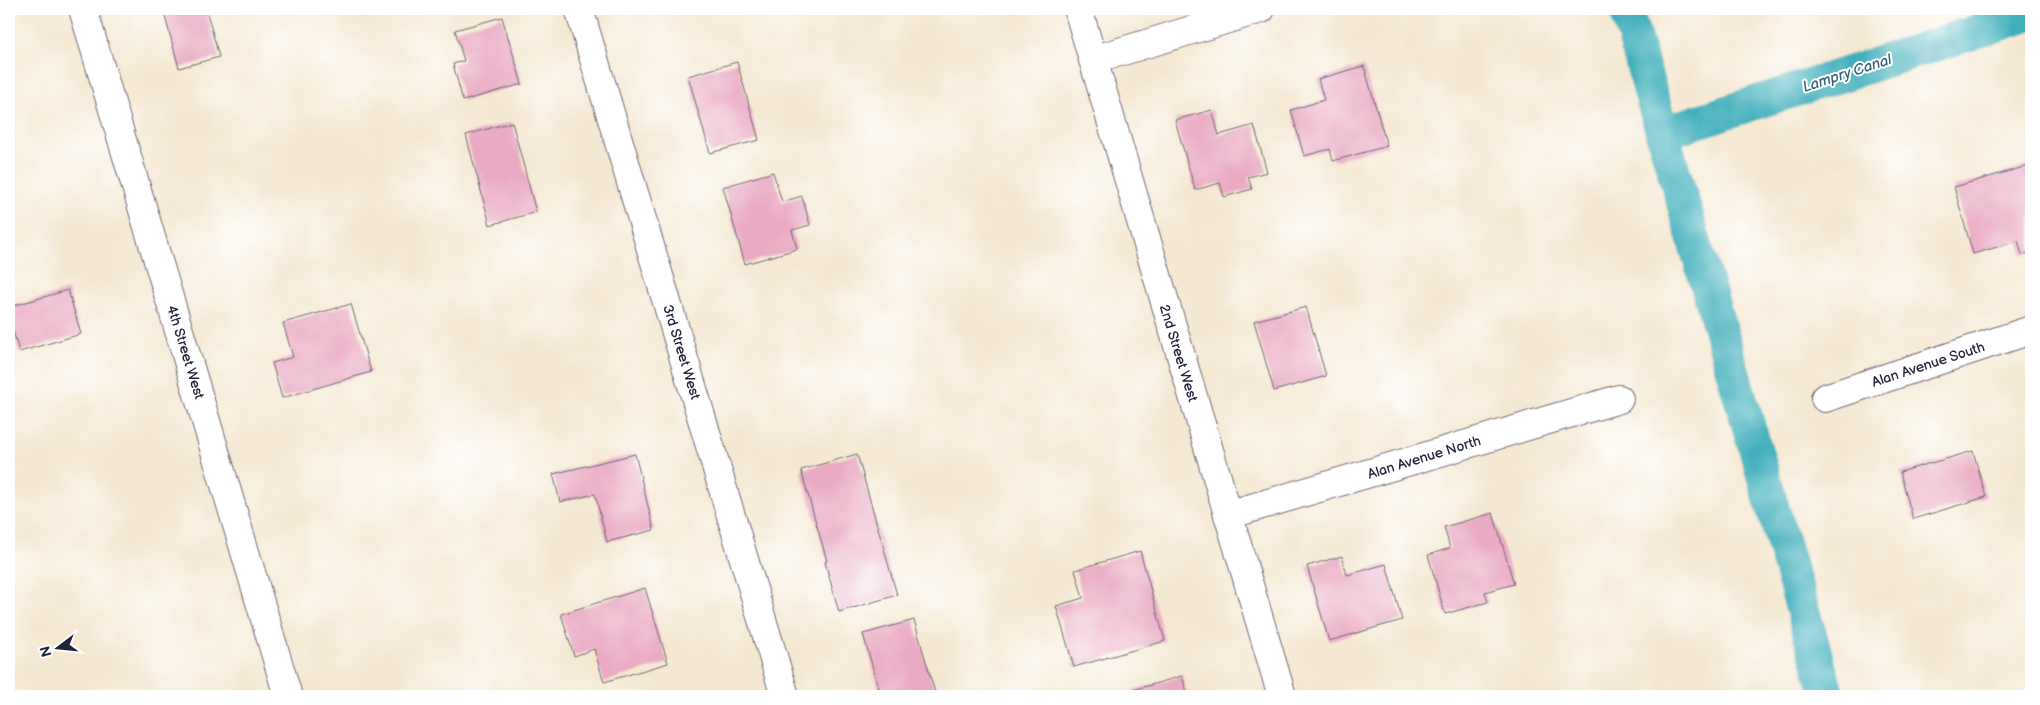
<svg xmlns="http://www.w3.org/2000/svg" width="2040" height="705" viewBox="0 0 2040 705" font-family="'Balsamiq Sans',sans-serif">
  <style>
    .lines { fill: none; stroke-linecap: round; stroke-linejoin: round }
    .canal { stroke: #40afbb; stroke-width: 34 }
    .building { fill: #e9aac3 }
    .minor-casing { stroke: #6c6770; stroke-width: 30 }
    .minor { stroke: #fff; stroke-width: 28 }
    .labels { text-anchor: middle; stroke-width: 4; stroke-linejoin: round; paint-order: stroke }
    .street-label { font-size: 14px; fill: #22223b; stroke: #fff }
    .water-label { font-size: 15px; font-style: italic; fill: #306175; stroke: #fff }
  </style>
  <rect width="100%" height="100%" fill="#fff"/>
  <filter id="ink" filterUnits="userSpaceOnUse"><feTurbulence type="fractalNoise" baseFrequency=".02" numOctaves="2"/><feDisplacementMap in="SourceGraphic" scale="10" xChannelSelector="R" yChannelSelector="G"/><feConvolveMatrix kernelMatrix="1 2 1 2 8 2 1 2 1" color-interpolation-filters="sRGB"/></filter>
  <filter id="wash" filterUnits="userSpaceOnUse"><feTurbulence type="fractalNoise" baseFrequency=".0096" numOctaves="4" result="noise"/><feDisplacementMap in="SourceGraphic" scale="20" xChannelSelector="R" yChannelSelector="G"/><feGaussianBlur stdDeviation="1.12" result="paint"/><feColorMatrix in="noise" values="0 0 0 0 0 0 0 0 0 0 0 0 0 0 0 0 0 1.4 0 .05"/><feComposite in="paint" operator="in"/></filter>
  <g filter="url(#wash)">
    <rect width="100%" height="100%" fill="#f5e8d2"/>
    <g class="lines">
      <g class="canal">
        <polyline points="1626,9 1828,696"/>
        <polyline points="1662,133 2031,14"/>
      </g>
    </g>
    <g id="blocks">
      <g class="building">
        <polygon points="163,9 206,9 219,57 179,68"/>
        <polygon points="502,17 522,84 463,101 453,64 464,61 455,30"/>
        <polygon points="737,62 759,140 710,153 688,76"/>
        <polygon points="1364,66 1387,146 1333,161 1330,149 1304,156 1291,110 1324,100 1318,79"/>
        <polygon points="1212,110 1219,135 1254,125 1267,172 1248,177 1252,189 1224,197 1220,183 1195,190 1175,120"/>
        <polygon points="512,122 536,212 490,225 466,135"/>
        <polygon points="2031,165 2031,252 2022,255 2018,241 1973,254 1954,187"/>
        <polygon points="773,172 782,202 802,196 810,225 792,230 797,249 745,264 723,187"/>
        <polygon points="68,290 81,334 19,352 9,316 9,307"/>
        <polygon points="351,304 371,372 282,398 272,363 293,357 283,323"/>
        <polygon points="1306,307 1326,376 1274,391 1254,321"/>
        <polygon points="1973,451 1986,497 1913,519 1900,472"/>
        <polygon points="635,454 654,530 607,542 595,494 560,502 553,474"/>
        <polygon points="857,454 897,595 839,612 825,562 827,561 801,470"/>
        <polygon points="1493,513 1514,584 1485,592 1488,602 1445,614 1428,555 1450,548 1444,527"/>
        <polygon points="1140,551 1165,641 1074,667 1056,606 1083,598 1075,570"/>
        <polygon points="1342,556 1347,575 1386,564 1402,620 1329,641 1307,566"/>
        <polygon points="645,588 668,663 604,682 594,649 574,656 561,614"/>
        <polygon points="914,620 936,696 881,696 863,634"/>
        <polygon points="1182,676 1188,696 1134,696 1133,690"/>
      </g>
    </g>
  </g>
  <g filter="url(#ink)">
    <use href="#blocks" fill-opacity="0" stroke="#6c6770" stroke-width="1"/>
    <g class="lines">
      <defs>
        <g id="minor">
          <polyline points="83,9 288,696"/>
          <polyline points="579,9 785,696"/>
          <polyline points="1078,9 1282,696"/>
          <polyline points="1093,60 1261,9"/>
          <polyline points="1825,398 2031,330"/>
          <polyline points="1228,515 1619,399"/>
        </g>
      </defs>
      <use href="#minor" class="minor-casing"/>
      <use href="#minor" class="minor"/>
    </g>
  </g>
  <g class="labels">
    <g class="street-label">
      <text transform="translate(186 352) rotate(73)" y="5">4th Street West</text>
      <text transform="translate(682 352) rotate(73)" y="5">3rd Street West</text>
      <text transform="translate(1179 353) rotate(73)" y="5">2nd Street West</text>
      <text transform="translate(1928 364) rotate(-18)" y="5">Alan Avenue South</text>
      <text transform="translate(1424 457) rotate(-17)" y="5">Alan Avenue North</text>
    </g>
    <g class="water-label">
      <text transform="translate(1847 73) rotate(-18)" y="5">Lampry Canal</text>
    </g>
  </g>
  <rect width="2040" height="705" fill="none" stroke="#fff" stroke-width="30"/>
  <g transform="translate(58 648) rotate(254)" stroke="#ffffff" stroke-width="4" paint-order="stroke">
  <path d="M0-4L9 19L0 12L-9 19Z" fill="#22223b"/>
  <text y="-8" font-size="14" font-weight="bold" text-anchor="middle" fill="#22223b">N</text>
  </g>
</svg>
